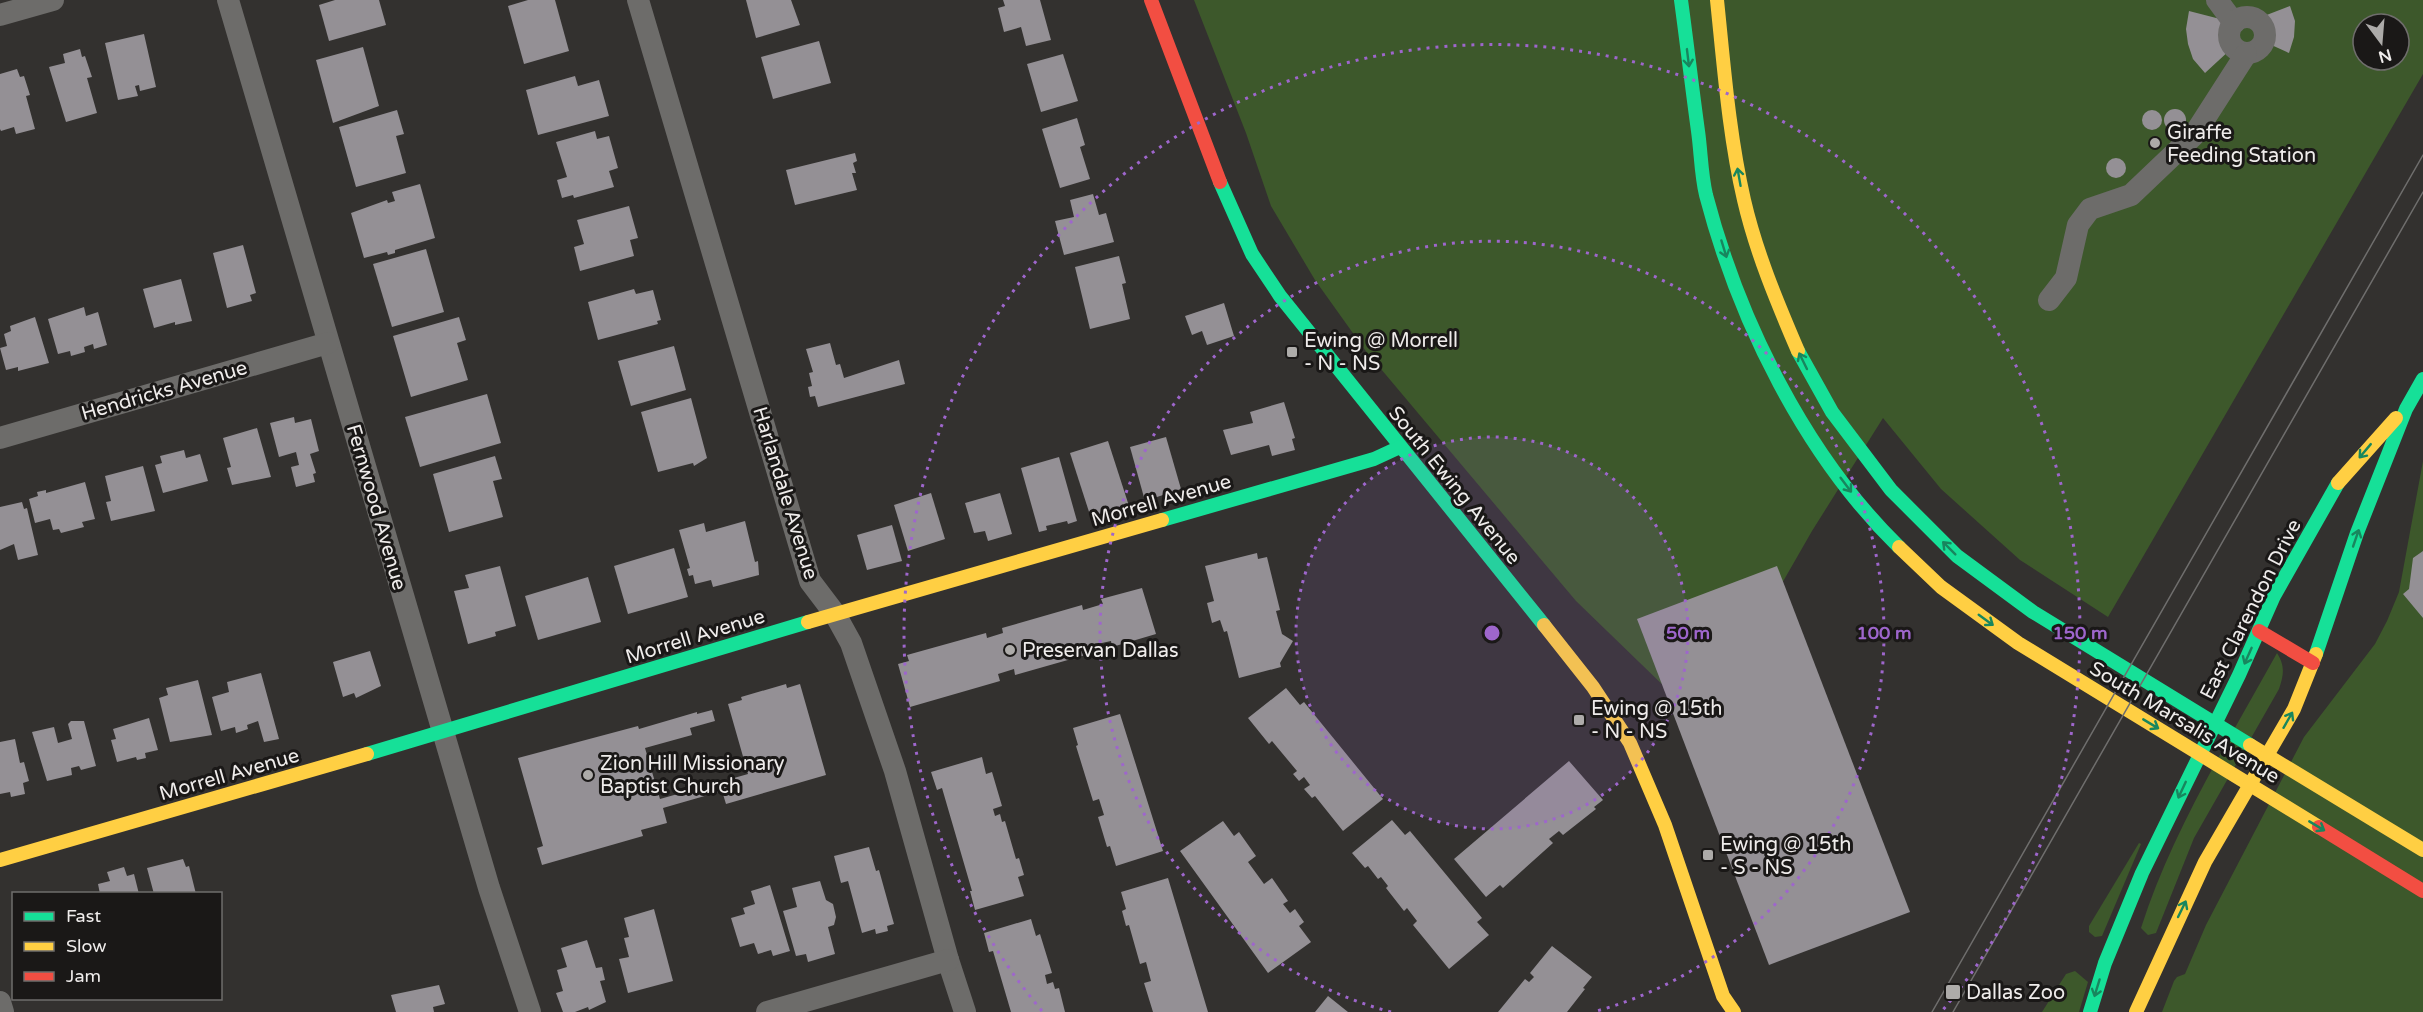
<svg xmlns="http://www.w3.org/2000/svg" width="2423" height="1012" viewBox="0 0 2423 1012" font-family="'Varela Round',sans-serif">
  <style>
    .green { fill: #3d582b; fill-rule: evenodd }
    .building { fill: #949095 }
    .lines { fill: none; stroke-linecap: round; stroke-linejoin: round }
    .street { stroke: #6d6c6a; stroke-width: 22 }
    .fast { stroke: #16e098; stroke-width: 14 }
    .slow { stroke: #ffcf43; stroke-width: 14 }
    .jam { stroke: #f24e42; stroke-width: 14 }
    .tram { stroke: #6f6e6d; stroke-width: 1.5 }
    .oneway { stroke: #18865e }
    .ring { fill: none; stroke: #9e66cc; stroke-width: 3; stroke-dasharray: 3 6 }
    .poi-dot { fill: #adaba9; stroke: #1a1817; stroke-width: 2 }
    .labels { text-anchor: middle; stroke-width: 6; stroke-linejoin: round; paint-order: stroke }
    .poi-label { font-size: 20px; fill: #efeceb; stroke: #1a1817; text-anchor: start }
    .street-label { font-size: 20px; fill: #efeceb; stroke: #1a1817 }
    .centre { fill: #9e66cc; stroke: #1a1817; stroke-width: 3 }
    .ring-label { font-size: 18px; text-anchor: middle; font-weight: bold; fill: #9e66cc; stroke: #1a1817; stroke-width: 6; stroke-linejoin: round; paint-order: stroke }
  </style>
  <rect width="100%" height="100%" fill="#33312f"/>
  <g class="green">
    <path d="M 1194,0 L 2423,0 L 2423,74 L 2108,617 L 2020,560 L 1941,489 L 1883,418 L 1812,531 L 1702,723 L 1576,601 L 1365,350 L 1315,280 L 1271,206 L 1246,133 ZM 2363,24 L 2399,24 L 2399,60 L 2363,60 Z"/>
    <polygon points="2423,461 2423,1012 2162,1012 2174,981 2177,977 2185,974 2206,925 2304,737 2375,644 2387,621 2399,592"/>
    <path d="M 2277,653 C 2285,666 2284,674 2279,689 L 2194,838 L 2156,933 L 2148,935 L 2141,928 C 2172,831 2228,742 2277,653 Z"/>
    <polygon points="2139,843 2141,844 2102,936 2095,937 2089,932 2089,926"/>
    <polygon points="2075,971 2088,982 2079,1012 2042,1012 2066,974"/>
  </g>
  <g class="building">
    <polygon points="335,0 379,0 386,25 329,41 319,5"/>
    <polygon points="528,0 555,0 569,51 524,64 508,6"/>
    <polygon points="746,0 791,0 800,25 756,38"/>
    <polygon points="1003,0 1040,0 1051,40 1026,46 1021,27 1004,32 998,8 1005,6"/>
    <polygon points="2290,6 2295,21 2294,37 2289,53 2267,43 2267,25 2264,16"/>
    <polygon points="2189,11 2224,20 2223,29 2231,49 2205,73 2193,59 2188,44 2186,29"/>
    <polygon points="144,34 156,87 140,91 139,85 135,86 138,96 118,100 105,43"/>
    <polygon points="819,41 831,83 773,99 761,57"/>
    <polygon points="363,47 379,106 333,123 316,60"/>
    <polygon points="80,49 82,57 85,56 92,77 87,78 97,113 66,122 49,67 65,63 63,54"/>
    <polygon points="1063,54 1078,101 1041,112 1027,64"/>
    <polygon points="17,69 20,77 24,76 30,95 26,96 35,129 16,134 14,127 1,131 0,129 0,74"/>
    <polygon points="575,76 578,86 599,80 609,116 538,135 526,90"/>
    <circle cx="2175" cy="120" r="11"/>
    <circle cx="2152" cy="120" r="10"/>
    <polygon points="397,110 404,134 396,136 406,173 356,187 339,127"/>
    <polygon points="1077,118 1085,145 1080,147 1090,179 1060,188 1042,129"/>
    <polygon points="595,131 597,139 609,136 618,168 609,171 614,187 574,198 573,195 562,198 557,180 567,177 556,142"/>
    <polygon points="855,153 857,161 853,163 856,173 852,173 857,190 795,205 786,170"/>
    <circle cx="2116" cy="168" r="10"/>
    <polygon points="420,184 435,238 395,250 395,253 388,255 387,252 364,258 351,213 387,200 388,203 395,201 392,192"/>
    <polygon points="1093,194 1099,215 1106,213 1114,242 1064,255 1055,221 1074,217 1070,200"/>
    <polygon points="629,206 638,238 630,240 634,256 580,271 574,247 584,244 577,220"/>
    <polygon points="243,245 256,293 250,295 252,301 227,308 213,253"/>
    <polygon points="426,249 444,312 392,327 373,264"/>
    <polygon points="1119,256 1126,283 1122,284 1130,319 1090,329 1075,267"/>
    <polygon points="181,279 192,321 175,325 175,322 154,328 143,289"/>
    <polygon points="634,289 636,294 653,290 661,320 657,321 658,324 598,340 588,302"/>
    <polygon points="1224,303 1234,336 1207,345 1202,331 1192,335 1185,316"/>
    <polygon points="84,307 86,316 98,312 107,345 94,349 93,344 84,347 85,352 71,356 70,351 58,354 48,319"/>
    <polygon points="35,317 49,363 18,371 18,367 6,370 0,348 7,346 4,334 11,331 10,326"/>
    <polygon points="459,317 466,340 457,343 468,380 411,397 393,336"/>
    <polygon points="830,343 836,365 840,364 844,378 899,360 905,384 818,407 815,396 810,397 808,387 812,386 809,373 813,372 806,349"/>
    <polygon points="674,346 686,390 631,406 618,361"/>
    <polygon points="487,394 501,443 420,467 405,417"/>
    <polygon points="691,398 707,458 694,466 693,463 658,472 641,412"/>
    <polygon points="1284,402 1295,438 1292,439 1295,450 1272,456 1269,445 1231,455 1223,430 1253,423 1250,412"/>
    <polygon points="294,417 295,423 311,419 319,451 310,454 316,473 313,474 315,482 296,487 291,467 299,465 296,452 279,457 270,423"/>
    <polygon points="257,428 271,477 232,485 227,468 231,467 223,438"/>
    <polygon points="1166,437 1181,489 1145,501 1130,447"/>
    <polygon points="1108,441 1129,506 1091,518 1070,453"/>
    <polygon points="184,450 186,458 200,454 208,481 163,493 155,465 162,463 160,456"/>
    <polygon points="495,456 502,479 493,481 503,517 449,532 433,474"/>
    <polygon points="1059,457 1077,521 1068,524 1067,521 1046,526 1047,530 1039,532 1021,468"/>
    <polygon points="143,466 155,511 111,521 106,502 111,501 105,476"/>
    <polygon points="85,482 95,519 82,522 84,527 61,533 59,529 53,530 50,519 35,523 29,499 38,496 37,492 46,490 46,493"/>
    <polygon points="931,493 945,539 908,551 894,505"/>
    <polygon points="1000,493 1012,534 988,541 985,531 974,533 965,503"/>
    <polygon points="22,502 24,509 27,508 38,555 18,560 14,544 0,550 0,507"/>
    <polygon points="745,521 755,562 758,561 759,575 713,587 711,580 695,584 693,575 689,576 687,569 690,568 679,530 704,523 706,532"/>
    <polygon points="892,525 902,561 867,570 857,535"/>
    <polygon points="674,548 688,597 628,614 614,566"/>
    <polygon points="2423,551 2423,618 2403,594 2409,589 2413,558"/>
    <polygon points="1257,553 1258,559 1267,557 1280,610 1276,611 1282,634 1293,641 1280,663 1281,667 1239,678 1227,631 1224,632 1220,620 1212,623 1207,603 1214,601 1205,566"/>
    <polygon points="500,566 516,626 495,632 496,636 468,644 454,591 469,588 465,575"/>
    <polygon points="1777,566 1910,912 1769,965 1637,619"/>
    <polygon points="588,577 601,622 538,640 525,596"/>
    <polygon points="1142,588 1156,634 1112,647 1111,641 1093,645 1096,652 1015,675 1014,669 998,674 1000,681 910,707 898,664 909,661 907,655 986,633 987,638 1003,633 1002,628 1082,605 1083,610 1103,604 1101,599"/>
    <polygon points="370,651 381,686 356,698 354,693 343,697 333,662"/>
    <polygon points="261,673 279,739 264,742 258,721 247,725 248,729 236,733 235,727 221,731 212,697 229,692 227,682"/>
    <polygon points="198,680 212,735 170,742 159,698 168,695 166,688"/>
    <polygon points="786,684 787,688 800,684 826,775 726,804 722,791 663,808 667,823 641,830 643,836 542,865 537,848 543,846 518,758 638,726 639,729 697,712 697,714 712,710 715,721 690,728 692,735 645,748 660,799 748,774 728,704 742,700 741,697"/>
    <polygon points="1286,688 1300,705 1304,702 1383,799 1343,831 1315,796 1312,798 1304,789 1310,785 1304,777 1299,781 1293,774 1297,771 1272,741 1269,744 1248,718"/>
    <polygon points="1120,714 1163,851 1116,866 1110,846 1107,847 1098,817 1104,815 1099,799 1093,801 1076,746 1078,745 1073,728"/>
    <polygon points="149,718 158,750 145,753 146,758 137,760 136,757 117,762 111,740 116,739 113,729"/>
    <polygon points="71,721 84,721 96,766 81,770 79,766 71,768 72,775 47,781 32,732 54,727 58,743 72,739 68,724"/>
    <polygon points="15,739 20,763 24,762 29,781 23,783 25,794 11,797 10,792 0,794 0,742"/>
    <polygon points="982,757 986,774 992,772 1002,806 993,809 995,816 1000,814 1002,822 1005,821 1016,859 1019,858 1024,875 1018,877 1024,896 975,910 970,891 972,891 942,788 937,790 931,772"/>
    <polygon points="1569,761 1603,800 1594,807 1596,809 1563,835 1559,831 1549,839 1553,843 1503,888 1500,885 1486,897 1454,859"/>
    <polygon points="1392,820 1405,835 1410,831 1482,918 1477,922 1489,935 1449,969 1413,925 1417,921 1407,908 1404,911 1386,888 1388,886 1381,877 1378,879 1368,866 1365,868 1352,853"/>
    <polygon points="1223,821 1234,836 1239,832 1256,856 1248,862 1264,884 1272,878 1288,901 1283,904 1290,913 1295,909 1304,922 1299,926 1311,942 1268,973 1180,851"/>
    <polygon points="869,847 876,871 879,870 894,924 887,926 888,931 876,934 875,929 862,933 848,881 841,883 834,856"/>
    <polygon points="183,859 186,867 189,866 196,894 154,894 147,868"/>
    <polygon points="124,867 127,876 134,874 139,894 100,894 98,884 110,881 107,872"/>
    <polygon points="1168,878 1208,1012 1153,1012 1144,983 1151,981 1146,962 1140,964 1129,925 1126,926 1122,911 1126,909 1121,892"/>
    <polygon points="820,881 826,900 833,904 836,917 834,925 828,927 835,954 808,962 806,954 796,956 783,911 797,907 792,888"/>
    <polygon points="770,885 790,951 773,956 771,950 758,954 754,943 740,947 731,918 745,914 743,908 755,904 751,891"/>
    <polygon points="654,909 673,981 628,993 619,959 629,957 624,938 629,937 624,918"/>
    <polygon points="1031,919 1036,936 1040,934 1052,973 1045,975 1047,984 1053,982 1055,989 1059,988 1065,1012 1011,1012 993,951 989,952 984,933"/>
    <polygon points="587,940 596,968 602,967 605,980 600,981 606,1002 589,1010 588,1007 575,1012 563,1012 556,993 563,991 557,970 567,967 561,948"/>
    <polygon points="1552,946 1592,977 1583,988 1585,989 1567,1012 1498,1012 1525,979 1529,982 1534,977 1530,973"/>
    <polygon points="439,985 445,1004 433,1007 434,1012 396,1012 391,995"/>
    <polygon points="1328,996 1348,1012 1315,1012"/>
  </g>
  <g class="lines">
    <g class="street">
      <polyline points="228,0 489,888 530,1012"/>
      <polyline points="638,0 810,581 835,614 851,643 895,771 948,960 965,1012"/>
      <polyline points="2217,0 2234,23"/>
      <polyline points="0,15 53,0"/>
      <circle cx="2247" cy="35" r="18"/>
      <polyline points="2049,300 2066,278 2078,225 2090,209 2131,195 2194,135 2246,54"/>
      <polyline points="0,438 328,343"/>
      <polyline points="0,1002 3,1012"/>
      <polyline points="767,1012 948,960"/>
    </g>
    <g class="fast">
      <path d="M 1681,0 C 1687,44 1692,88 1698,131 C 1701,152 1701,174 1706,195 C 1739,321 1805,455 1899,547"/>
      <polyline points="1220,182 1252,254 1280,296 1544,625"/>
      <polyline points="1798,351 1832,412 1891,490 1957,556 2033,612 2250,745"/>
      <polyline points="1162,520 1374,459 1400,447"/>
      <polyline points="2316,654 2357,533 2406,409 2423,379"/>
      <polyline points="367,754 808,622"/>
      <polyline points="2090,1012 2105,963 2142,873 2239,675 2274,596 2338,483"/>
    </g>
    <g class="slow">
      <path d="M 1717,0 C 1724,67 1729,135 1744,200 C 1756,252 1777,302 1798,351"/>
      <polyline points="2338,483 2396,418"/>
      <polyline points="1899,547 1941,587 2018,643 2319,827"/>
      <polyline points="808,622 1162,520"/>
      <polyline points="1544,625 1593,687 1630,743 1665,825 1723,996 1734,1012"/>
      <polyline points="2250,745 2423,850"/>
      <polyline points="0,860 367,754"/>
      <polyline points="2136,1012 2205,862 2294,709 2316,654"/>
    </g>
    <g class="jam">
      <polyline points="1151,0 1220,182"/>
      <polyline points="2259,631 2313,663"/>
      <polyline points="2319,827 2423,891"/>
    </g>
    <g class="tram">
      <polyline points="1932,1012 2423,155"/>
      <polyline points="1953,1012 2423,192"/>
    </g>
  </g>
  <defs><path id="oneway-shaft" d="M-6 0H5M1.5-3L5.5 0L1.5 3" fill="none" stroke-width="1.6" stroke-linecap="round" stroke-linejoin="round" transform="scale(1.5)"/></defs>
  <g class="oneway">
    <use href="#oneway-shaft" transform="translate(1688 58) rotate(83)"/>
    <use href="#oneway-shaft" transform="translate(1739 177) rotate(-100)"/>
    <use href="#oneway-shaft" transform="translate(1724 249) rotate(73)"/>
    <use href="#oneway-shaft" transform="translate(1803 361) rotate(-116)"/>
    <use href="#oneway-shaft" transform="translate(2365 451) rotate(130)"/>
    <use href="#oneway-shaft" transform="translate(1846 485) rotate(53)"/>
    <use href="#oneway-shaft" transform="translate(2356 538) rotate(-71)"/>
    <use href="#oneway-shaft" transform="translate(1949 548) rotate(-135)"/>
    <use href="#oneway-shaft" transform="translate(1986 620) rotate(36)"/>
    <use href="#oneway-shaft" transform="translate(2248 656) rotate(114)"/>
    <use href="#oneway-shaft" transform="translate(2288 720) rotate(-60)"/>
    <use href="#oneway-shaft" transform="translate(2151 724) rotate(31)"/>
    <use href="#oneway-shaft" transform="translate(2182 790) rotate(115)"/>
    <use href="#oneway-shaft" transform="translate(2317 826) rotate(31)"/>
    <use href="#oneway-shaft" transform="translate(2182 909) rotate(-64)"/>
    <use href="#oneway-shaft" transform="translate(2097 988) rotate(107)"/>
  </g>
  <circle cx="1492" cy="633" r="196" fill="#9e66cc" fill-opacity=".12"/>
  <g class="ring">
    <circle cx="1492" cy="633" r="196"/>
    <path d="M1391 1012A392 392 0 1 1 1593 1012"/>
    <path d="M1042 1011A588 588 0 1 1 1942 1011"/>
  </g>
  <g class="poi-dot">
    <circle cx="2155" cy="143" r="6"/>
    <rect x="1286" y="346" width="12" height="12" rx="3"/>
    <circle cx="1010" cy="650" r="6"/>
    <rect x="1573" y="714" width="12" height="12" rx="3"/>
    <circle cx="588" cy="775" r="6"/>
    <rect x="1702" y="849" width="12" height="12" rx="3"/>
    <rect x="1945" y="984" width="16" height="16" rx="3"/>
  </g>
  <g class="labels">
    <g class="poi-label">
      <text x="2167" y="139">Giraffe<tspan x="2167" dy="23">Feeding Station</tspan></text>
      <text x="1304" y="347">Ewing @ Morrell<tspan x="1304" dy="23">- N - NS</tspan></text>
      <text x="1022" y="657">Preservan Dallas</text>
      <text x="1591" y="715">Ewing @ 15th<tspan x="1591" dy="23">- N - NS</tspan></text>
      <text x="600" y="770">Zion Hill Missionary<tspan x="600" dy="23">Baptist Church</tspan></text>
      <text x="1720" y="851">Ewing @ 15th<tspan x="1720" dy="23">- S - NS</tspan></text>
      <text x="1966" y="999">Dallas Zoo</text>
    </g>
    <g class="street-label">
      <text transform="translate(164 390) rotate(-16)" y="7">Hendricks Avenue</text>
      <text transform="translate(1455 485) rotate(51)" y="7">South Ewing Avenue</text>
      <text transform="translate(786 493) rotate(73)" y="7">Harlandale Avenue</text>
      <text transform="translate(1161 500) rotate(-16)" y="7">Morrell Avenue</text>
      <text transform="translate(377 507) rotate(74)" y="7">Fernwood Avenue</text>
      <text transform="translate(2250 609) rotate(-63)" y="7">East Clarendon Drive</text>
      <text transform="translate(695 636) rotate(-17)" y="7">Morrell Avenue</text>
      <text transform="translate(2185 722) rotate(31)" y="7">South Marsalis Avenue</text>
      <text transform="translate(229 774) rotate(-16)" y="7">Morrell Avenue</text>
    </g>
  </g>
  <circle cx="1492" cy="633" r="9" class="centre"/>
  <g class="ring-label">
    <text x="1688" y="639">50 m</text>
    <text x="1884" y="639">100 m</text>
    <text x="2080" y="639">150 m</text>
  </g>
  <rect x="12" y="892" width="210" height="108" fill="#1a1817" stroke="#6f6d6c" stroke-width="1.5"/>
  <rect x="24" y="912" width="30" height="9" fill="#16e098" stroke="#6f6d6c" stroke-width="1.5"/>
  <text x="66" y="922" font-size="18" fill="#efeceb">Fast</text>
  <rect x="24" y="942" width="30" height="9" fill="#ffcf43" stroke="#6f6d6c" stroke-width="1.5"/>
  <text x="66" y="952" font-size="18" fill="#efeceb">Slow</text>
  <rect x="24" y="972" width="30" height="9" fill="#f24e42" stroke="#6f6d6c" stroke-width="1.5"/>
  <text x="66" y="982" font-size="18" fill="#efeceb">Jam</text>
  <g transform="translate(2381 42) rotate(164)"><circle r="28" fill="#1a1817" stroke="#6f6d6c" stroke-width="1.5"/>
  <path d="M0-4.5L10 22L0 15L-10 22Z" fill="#adaba9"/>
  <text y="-9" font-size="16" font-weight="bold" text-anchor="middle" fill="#efeceb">N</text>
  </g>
</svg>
